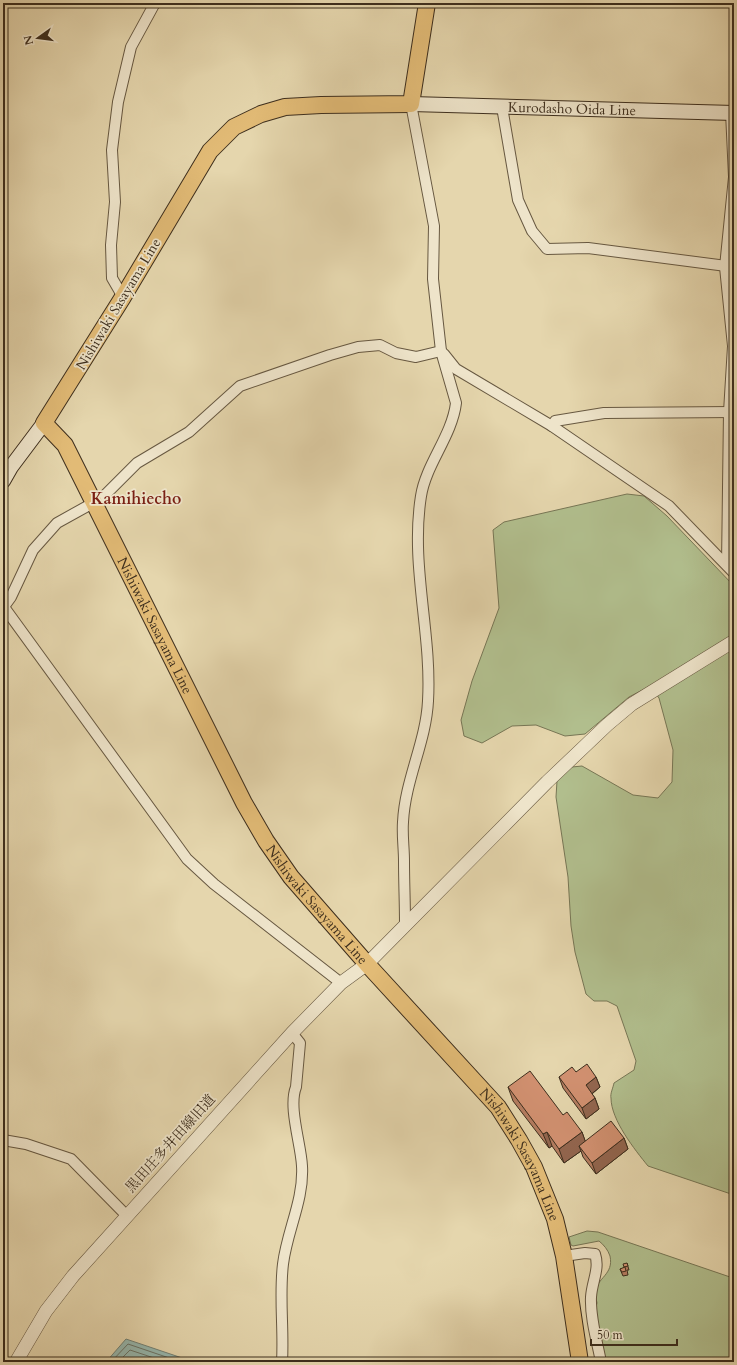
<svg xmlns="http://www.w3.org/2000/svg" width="737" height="1365" viewBox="0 0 737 1365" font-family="Cardo,'Noto Serif JP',serif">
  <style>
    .green { fill: #b1be8d; stroke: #777655 }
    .water { fill: #96b8af; stroke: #728175 }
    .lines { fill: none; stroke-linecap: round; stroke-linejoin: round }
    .shore { stroke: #6a7366; stroke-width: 1 }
    .minor-casing { stroke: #675841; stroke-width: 12 }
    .tertiary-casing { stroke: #675841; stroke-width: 14 }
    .secondary-casing { stroke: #3d2e1d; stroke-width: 16 }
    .primary-casing { stroke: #3d2e1d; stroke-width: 18 }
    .minor { stroke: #eee4ca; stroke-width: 10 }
    .tertiary { stroke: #eee4ca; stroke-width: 13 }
    .secondary { stroke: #eee4ca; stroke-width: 14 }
    .primary { stroke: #e2bb76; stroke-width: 16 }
    .wall { fill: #b47c60; stroke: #3d2e1d }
    .shaded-wall { fill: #92654e; stroke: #3d2e1d }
    .building { fill: #d19070; stroke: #3d2e1d }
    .labels { text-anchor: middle; stroke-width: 3.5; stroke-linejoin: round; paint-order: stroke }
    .street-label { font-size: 14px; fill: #3d2e1d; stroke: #eee4ca }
    .quarter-label { font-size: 16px; font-weight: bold; fill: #7a1f14; stroke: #eee4ca }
  </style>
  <rect width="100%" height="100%" fill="#e5d6ad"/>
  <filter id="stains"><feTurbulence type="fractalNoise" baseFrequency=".005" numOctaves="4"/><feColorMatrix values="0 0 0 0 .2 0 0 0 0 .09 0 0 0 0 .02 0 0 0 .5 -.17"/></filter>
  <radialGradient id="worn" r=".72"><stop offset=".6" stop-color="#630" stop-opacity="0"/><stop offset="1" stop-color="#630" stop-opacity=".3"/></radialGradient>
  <g class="green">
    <path d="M 627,494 L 644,496 L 667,516 L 734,586 L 734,1195 L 648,1166 C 635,1150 611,1120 611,1098 C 610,1094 613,1088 614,1083 L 634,1070 L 636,1061 L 617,1006 L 607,1001 L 594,1001 L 586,994 L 575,952 L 571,926 L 568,877 L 556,797 L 557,781 L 572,767 L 582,766 L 633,795 L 658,798 L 672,782 L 673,750 L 659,698 L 650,686 L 629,697 L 585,734 L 565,736 L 536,725 L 512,726 L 482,743 L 464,736 L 461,720 L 472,681 L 499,608 L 493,530 L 504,522 Z"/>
    <path d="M 587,1231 L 598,1232 L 733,1278 L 734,1362 L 605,1362 L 595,1311 L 597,1303 L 595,1293 C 597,1277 614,1275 610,1256 C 608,1250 604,1245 599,1241 L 573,1246 L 571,1245 L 569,1237 Z"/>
  </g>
  <polygon class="water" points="126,1339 194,1362 106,1362"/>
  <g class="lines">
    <g class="shore">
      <polyline points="111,1362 128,1344 181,1362"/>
      <polyline points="118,1362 130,1350 166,1362"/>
    </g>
    <defs>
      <g id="minor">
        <polyline points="502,107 518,200 532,231 547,249 588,248 734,267"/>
        <polyline points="123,297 112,278 111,245 115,202 112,150 118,102 131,47 155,3"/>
        <polyline points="444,354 456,369 552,426 669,506 734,573"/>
        <polyline points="552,426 555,421 604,413 734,412"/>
        <polyline points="727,565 729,412 733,346 725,267 734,177 731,112"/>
        <polyline points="4,607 187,859 214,884 341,983"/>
        <polyline points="3,608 11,597 33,550 57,523 102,498 137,463 189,432 240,386 330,355 358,347 380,345 396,353 416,357 441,351"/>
        <path d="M 405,924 C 405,903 404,882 404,861 C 404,848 402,835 403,822 C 405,780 426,742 428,701 C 432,633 410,565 421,496 C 426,464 452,436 456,403 L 441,351 L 433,279 L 434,226 L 411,104"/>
        <polyline points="3,1140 26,1144 71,1159 126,1215"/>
        <path d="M 564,1256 L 585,1253 L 595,1254 C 600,1269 592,1281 591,1297 C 590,1318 597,1341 601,1362"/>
        <path d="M 282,1362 C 284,1329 279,1297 283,1264 C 287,1231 304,1200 302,1166 C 301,1144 288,1107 296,1087 L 300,1043 L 292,1033"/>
      </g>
      <polyline id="tertiary" points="16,1362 46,1311 73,1276 292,1033 341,983 367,964 547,782 607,725 632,704 734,641"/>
      <g id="secondary">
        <path id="s1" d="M 411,104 L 734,113"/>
        <polyline points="3,481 11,467 44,423"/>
      </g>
      <g id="primary">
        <path id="s2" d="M 427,3 L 411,104 L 321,105 L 285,107 L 261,114 L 234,127 L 210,151 L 123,297 L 44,423 L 65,445 L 244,803 L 266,841 L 291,877 L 367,964 L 498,1107 L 519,1140 L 534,1167 L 555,1219 L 564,1256 L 580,1362"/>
      </g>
    </defs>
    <use href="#minor" class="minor-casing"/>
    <use href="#tertiary" class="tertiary-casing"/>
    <use href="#secondary" class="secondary-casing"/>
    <use href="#primary" class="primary-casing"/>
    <use href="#minor" class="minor"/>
    <use href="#tertiary" class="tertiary"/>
    <use href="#secondary" class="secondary"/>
    <use href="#primary" class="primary"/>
  </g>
  <g class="wall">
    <polygon points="576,1072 596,1077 600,1087 592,1094 595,1098 599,1109 586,1119 563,1088 559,1077"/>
    <polygon points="508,1087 563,1115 582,1132 585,1141 624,1138 628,1149 596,1174 583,1157 581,1151 564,1163 552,1146 549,1148 513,1101"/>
    <polygon points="627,1263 629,1270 627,1270 628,1275 623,1276 620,1269 624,1268"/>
  </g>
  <g class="shaded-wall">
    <polygon points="596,1077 600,1087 589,1096 586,1085"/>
    <polygon points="595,1098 599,1109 586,1119 582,1108"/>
    <polygon points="547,1132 552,1146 549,1148 543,1134"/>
    <polygon points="582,1132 587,1146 579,1146 581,1151 564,1163 559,1149"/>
    <polygon points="624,1138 628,1149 596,1174 592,1163"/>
  </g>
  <g class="building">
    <polygon points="587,1064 596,1077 586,1085 595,1098 582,1108 559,1077 572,1067 576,1072"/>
    <polygon points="530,1071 563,1115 567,1112 582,1132 559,1149 547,1132 543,1134 508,1087"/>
    <polygon points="611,1121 624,1138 592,1163 579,1146"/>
    <polygon points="627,1263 628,1266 624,1267 623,1264"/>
    <polygon points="625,1267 626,1271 622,1272 620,1269"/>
  </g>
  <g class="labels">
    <g class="street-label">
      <text dy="5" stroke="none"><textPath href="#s1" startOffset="161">Kurodasho Oida Line</textPath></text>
      <text transform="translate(118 304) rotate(-59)" y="5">Nishiwaki Sasayama Line</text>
      <text dy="5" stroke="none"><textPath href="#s2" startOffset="868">Nishiwaki Sasayama Line</textPath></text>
      <text dy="5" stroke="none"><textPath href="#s2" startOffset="1192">Nishiwaki Sasayama Line</textPath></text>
      <text transform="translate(170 1143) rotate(-48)" y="5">黒田庄多井田線旧道</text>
      <text dy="5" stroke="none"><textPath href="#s2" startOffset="1516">Nishiwaki Sasayama Line</textPath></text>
    </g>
    <g class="quarter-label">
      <text x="136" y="504">Kamihiecho</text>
    </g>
  </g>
  <rect width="737" height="1365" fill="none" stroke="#e5d6ad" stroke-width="16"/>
  <rect x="4" y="4" width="729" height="1357" fill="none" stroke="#3d2e1d" stroke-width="2"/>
  <rect x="8" y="8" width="721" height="1349" fill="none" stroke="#3d2e1d"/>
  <g transform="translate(38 38) rotate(256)" stroke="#eee4ca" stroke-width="3" paint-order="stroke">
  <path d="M0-3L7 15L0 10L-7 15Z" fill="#3d2e1d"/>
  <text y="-6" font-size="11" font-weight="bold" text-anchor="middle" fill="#3d2e1d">N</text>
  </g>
  <path d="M591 1339v6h86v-6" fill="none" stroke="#3d2e1d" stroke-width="2"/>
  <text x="597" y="1339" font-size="12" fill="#3d2e1d" stroke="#eee4ca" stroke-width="3" paint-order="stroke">50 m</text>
  <rect width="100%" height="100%" filter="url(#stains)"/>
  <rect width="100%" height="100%" fill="url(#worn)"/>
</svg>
